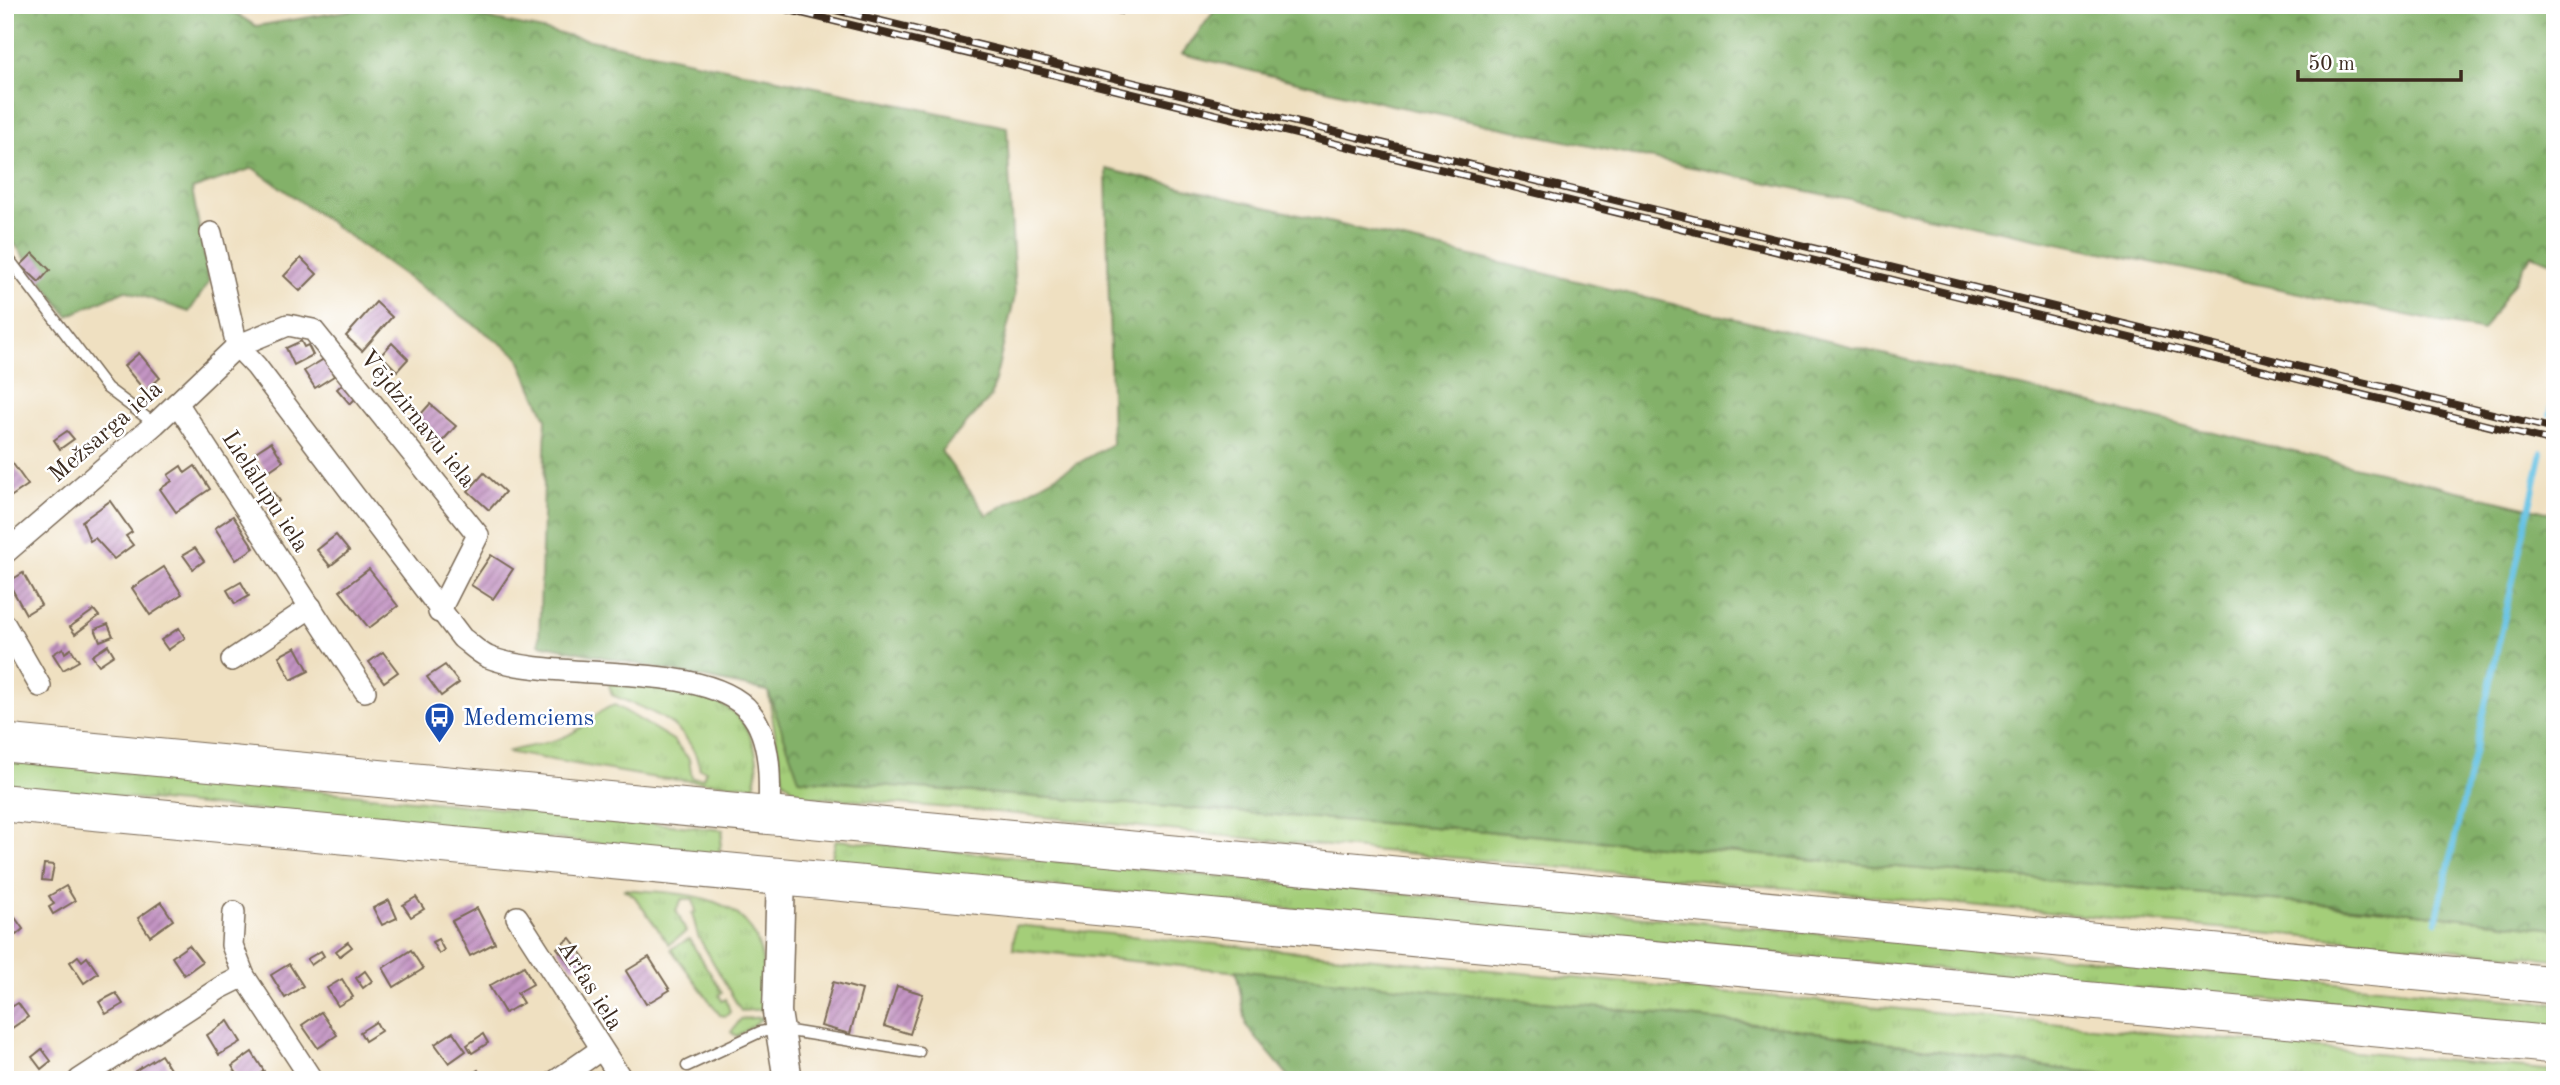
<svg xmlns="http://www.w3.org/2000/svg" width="2560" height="1085" viewBox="0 0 2560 1085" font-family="'Old Standard TT',serif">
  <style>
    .grass { fill: url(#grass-tufts); stroke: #707c4c; stroke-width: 2 }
    .forest { fill: url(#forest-crowns); stroke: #5f6e44; stroke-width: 2 }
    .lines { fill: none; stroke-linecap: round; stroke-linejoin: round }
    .stream { stroke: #66c2e4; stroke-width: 6 }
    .building { fill: url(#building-hatch) }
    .lane-casing { stroke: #7a6a57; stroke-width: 13 }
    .street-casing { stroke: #7a6a57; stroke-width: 24 }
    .secondary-casing { stroke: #7a6a57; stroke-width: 31 }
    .highway-casing { stroke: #7a6a57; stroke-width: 39 }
    .lane { stroke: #fff; stroke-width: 10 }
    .street { stroke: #fff; stroke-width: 21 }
    .secondary { stroke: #fff; stroke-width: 28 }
    .highway { stroke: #fff; stroke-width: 37 }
    .rail-casing { stroke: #3b2a1e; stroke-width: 8 }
    .rail { stroke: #fff; stroke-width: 5; stroke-dasharray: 16; stroke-linecap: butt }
    .labels { text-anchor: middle; stroke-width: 5; stroke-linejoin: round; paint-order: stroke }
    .street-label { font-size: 24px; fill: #3b2a1e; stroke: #fff }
    .transit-label { font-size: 24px; fill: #164399; stroke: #fff; text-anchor: start }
  </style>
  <defs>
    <pattern id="grass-tufts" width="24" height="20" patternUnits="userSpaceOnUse" patternTransform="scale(1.75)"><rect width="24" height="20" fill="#a4ce79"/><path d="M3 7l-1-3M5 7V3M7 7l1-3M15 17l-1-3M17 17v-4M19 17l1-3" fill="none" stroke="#8eb168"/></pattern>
    <pattern id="forest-crowns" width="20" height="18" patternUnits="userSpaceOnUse" patternTransform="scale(1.75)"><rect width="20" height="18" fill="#83b169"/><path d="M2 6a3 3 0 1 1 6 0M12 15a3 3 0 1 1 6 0" fill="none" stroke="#6c9056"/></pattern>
    <pattern id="building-hatch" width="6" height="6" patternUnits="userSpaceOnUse" patternTransform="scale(1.75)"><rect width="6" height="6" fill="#c394c3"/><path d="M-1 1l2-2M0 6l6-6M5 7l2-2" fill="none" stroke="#a0799e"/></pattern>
  </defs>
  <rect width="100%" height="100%" fill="#fff"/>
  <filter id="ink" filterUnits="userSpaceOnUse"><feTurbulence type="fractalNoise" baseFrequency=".0143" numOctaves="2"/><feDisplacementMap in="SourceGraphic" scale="14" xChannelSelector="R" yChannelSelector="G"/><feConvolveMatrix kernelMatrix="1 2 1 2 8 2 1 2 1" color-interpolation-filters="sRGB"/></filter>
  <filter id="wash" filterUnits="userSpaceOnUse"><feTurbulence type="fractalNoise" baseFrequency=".00686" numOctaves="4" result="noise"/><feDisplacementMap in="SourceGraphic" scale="28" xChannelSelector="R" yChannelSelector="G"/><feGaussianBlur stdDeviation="1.57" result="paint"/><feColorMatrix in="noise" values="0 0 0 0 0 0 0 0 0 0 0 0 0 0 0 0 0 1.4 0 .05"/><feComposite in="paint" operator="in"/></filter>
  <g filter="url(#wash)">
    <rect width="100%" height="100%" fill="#efe0c1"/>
    <g class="grass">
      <path d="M 608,681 C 659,686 735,685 753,743 C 758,759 759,770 754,786 L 656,778 L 506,752 C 526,746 552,744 570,734 C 586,726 598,709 615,705 L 673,740 L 689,759 L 692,778 L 703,778 L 706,770 L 700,769 C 690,723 652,712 612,695 Z"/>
      <polygon points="768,691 800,779 1485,831 2409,912 2555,929 2555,959 1275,841 987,811 801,796 783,780"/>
      <polygon points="5,761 723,830 719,855 5,786"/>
      <polygon points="836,840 2555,1004 2555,1027 837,866 831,860"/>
      <path d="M 623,889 C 672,894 744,889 760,950 C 765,968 765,990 767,1009 L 741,1011 L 698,936 L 692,913 L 696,912 L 693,899 L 682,899 L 676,910 L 686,932 L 669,944 L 634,896 Z"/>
      <polygon points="1015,925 2555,1071 2555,1080 2166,1080 2060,1069 1784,1027 1013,949"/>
      <polygon points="689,939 722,992 719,995 722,1001 726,999 730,1012 726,1016 720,1015 671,949"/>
      <polygon points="764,1017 737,1037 731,1032 741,1019"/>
    </g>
    <g class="forest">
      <polygon points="5,5 222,5 256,26 382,5 423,5 1007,127 1015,296 991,397 941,451 987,515 1112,444 1106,169 2555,514 2555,929 2409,912 1485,831 799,779 768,691 539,644 546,418 517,355 253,168 192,189 209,282 189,312 125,290 68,316 5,231"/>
      <polygon points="1219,5 2555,5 2555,264 2532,254 2483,331 1387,104 1182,54"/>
      <polygon points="1236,970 1784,1027 2060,1069 2166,1080 1292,1080 1247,1027"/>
    </g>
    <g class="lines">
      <g class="stream">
        <polyline points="2550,414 2555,397"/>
        <polyline points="2436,922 2542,452"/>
      </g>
    </g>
    <g id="blocks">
      <g class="building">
        <polygon points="1084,5 1122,5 1121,14"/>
        <polygon points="33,253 50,270 39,282 21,265"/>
        <polygon points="301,258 317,274 300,291 284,276"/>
        <polygon points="376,302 392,317 362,351 346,336"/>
        <polygon points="301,341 304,347 308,345 313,355 294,365 286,348"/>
        <polygon points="392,343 408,359 397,371 381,355"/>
        <polygon points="139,353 160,378 145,391 124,366"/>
        <polygon points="324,359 334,376 315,388 304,371"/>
        <polygon points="342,384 355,399 350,404 337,389"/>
        <polygon points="430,404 456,426 437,447 411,425"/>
        <polygon points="67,431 74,439 60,449 54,440"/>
        <polygon points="271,442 283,461 267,472 254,453"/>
        <polygon points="11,461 28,485 6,500 5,465"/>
        <polygon points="181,466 185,473 195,466 210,489 176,512 160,489 172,481 168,475"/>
        <polygon points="484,473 505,492 489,510 468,491"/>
        <polygon points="273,492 279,501 269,508 262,499"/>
        <polygon points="110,501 132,532 126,536 133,545 114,559 95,538 90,541 82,521"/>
        <polygon points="233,516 254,548 236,560 215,528"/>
        <polygon points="336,535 349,551 330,566 317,550"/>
        <polygon points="195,548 204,561 193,569 183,555"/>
        <polygon points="491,555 513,569 493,599 471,585"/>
        <polygon points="164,567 182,594 150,615 132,588"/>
        <polygon points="369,569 398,606 369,628 340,591"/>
        <polygon points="23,573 41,605 26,614 8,582"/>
        <polygon points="241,582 249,596 235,604 227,590"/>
        <polygon points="94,610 99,616 75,634 70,627"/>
        <polygon points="108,624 113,636 100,641 95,629"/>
        <polygon points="179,628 185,638 168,650 161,640"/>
        <polygon points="108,645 114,655 99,665 92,656"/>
        <polygon points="296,647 309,671 291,680 279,656"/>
        <polygon points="63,648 65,653 71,649 79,661 63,670 53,654"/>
        <polygon points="383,652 398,672 384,682 369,662"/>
        <polygon points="445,665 459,683 441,696 427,677"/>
        <polygon points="44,864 54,865 51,881 42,880"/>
        <polygon points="66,886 75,901 53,914 49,907 54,904 49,896"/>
        <polygon points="416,897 424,909 411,917 403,905"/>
        <polygon points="389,900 397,918 382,925 373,908"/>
        <polygon points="161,902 173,920 150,936 138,918"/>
        <polygon points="477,908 495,943 470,956 452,921"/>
        <polygon points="14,916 23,929 16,935 6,921"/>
        <polygon points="570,938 586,959 573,968 557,948"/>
        <polygon points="438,939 444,950 439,954 432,942"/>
        <polygon points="348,942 352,947 340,956 336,951"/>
        <polygon points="189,945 202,962 184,975 172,957"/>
        <polygon points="411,950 423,969 394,987 383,968"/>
        <polygon points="321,951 324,956 311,965 307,959"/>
        <polygon points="78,956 82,961 87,957 98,973 84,983 70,962"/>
        <polygon points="649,957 670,990 646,1004 626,971"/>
        <polygon points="289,964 303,986 285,998 271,975"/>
        <polygon points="524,966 533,984 517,993 523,1003 505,1013 489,986"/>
        <polygon points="365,971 372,981 363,988 356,978"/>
        <polygon points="342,979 353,997 338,1006 327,988"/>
        <polygon points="833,982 862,990 850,1034 821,1026"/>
        <polygon points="897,986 923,994 910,1034 884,1026"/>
        <polygon points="116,993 123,1004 106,1014 99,1002"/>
        <polygon points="18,1003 28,1017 12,1028 5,1018 5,1011"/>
        <polygon points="321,1012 337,1035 318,1048 302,1025"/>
        <polygon points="228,1021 241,1042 219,1055 207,1035"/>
        <polygon points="376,1022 381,1031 365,1041 360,1032"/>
        <polygon points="453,1032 466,1051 449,1063 435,1044"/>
        <polygon points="483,1034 488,1043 472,1053 467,1045"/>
        <polygon points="42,1049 51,1061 41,1069 32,1057"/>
        <polygon points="252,1052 264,1071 251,1080 241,1080 232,1066"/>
        <polygon points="161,1055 175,1077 140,1080 135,1071"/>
        <polygon points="478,1070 484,1080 462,1080"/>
      </g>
    </g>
  </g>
  <g filter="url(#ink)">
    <use href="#blocks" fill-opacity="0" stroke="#7a6a57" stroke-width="2"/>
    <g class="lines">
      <defs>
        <g id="lane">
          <polyline points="5,254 107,388 155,424"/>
          <polyline points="687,1066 760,1032 778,1029 919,1052"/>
        </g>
        <g id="street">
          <path d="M 211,233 L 237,346 L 256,366 L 462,638 C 470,644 479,653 488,657 C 552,683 707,659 750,712 C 772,738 770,784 769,815"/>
          <polyline points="177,403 365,691"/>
          <polyline points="5,553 155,424 237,346 288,325 313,330 478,535 439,612"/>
          <polyline points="5,625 40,686"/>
          <polyline points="232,660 311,607"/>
          <polyline points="234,912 232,945 244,976 312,1080"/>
          <polyline points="517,917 622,1080"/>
          <polyline points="79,1080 220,988 244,976"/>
          <polyline points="557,1080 600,1050"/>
        </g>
        <polyline id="secondary" points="781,877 777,1012 788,1080"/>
        <g id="highway">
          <polyline points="5,743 2555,985"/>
          <polyline points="5,803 2555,1045"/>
        </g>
      </defs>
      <use href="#lane" class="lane-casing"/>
      <use href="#street" class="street-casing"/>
      <use href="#secondary" class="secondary-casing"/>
      <use href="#highway" class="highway-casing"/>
      <use href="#lane" class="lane"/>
      <use href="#street" class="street"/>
      <use href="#secondary" class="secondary"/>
      <use href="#highway" class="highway"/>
      <defs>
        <g id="rail">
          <polyline points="769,5 2555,442"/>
          <polyline points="815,5 2555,429"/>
        </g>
      </defs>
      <use href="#rail" class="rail-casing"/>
      <use href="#rail" class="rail"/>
    </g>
  </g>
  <defs>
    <symbol id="bus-pin" viewBox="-11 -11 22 30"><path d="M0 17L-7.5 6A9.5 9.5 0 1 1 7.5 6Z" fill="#1a4fb4" stroke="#fff"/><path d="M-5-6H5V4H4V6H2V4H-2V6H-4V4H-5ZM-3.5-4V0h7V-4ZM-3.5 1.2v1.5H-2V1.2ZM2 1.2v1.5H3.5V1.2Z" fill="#fff"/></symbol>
  </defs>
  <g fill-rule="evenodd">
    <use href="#bus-pin" x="422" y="700" width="35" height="47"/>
  </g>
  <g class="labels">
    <g class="street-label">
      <text transform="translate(418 418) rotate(51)" y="8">Vējdzirnavu iela</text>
      <text transform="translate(105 431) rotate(-41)" y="8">Mežsarga iela</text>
      <text transform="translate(266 491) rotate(57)" y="8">Lielālupu iela</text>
      <text transform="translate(591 985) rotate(58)" y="8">Arfas iela</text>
    </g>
    <g class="transit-label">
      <text x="463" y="725">Medemciems</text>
    </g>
  </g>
  <rect width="2560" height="1085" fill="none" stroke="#fff" stroke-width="28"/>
  <path d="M2298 70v10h163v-10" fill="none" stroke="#3b2a1e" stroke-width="3.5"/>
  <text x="2308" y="70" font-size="21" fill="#3b2a1e" stroke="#ffffff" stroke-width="5" paint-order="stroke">50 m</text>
</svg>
